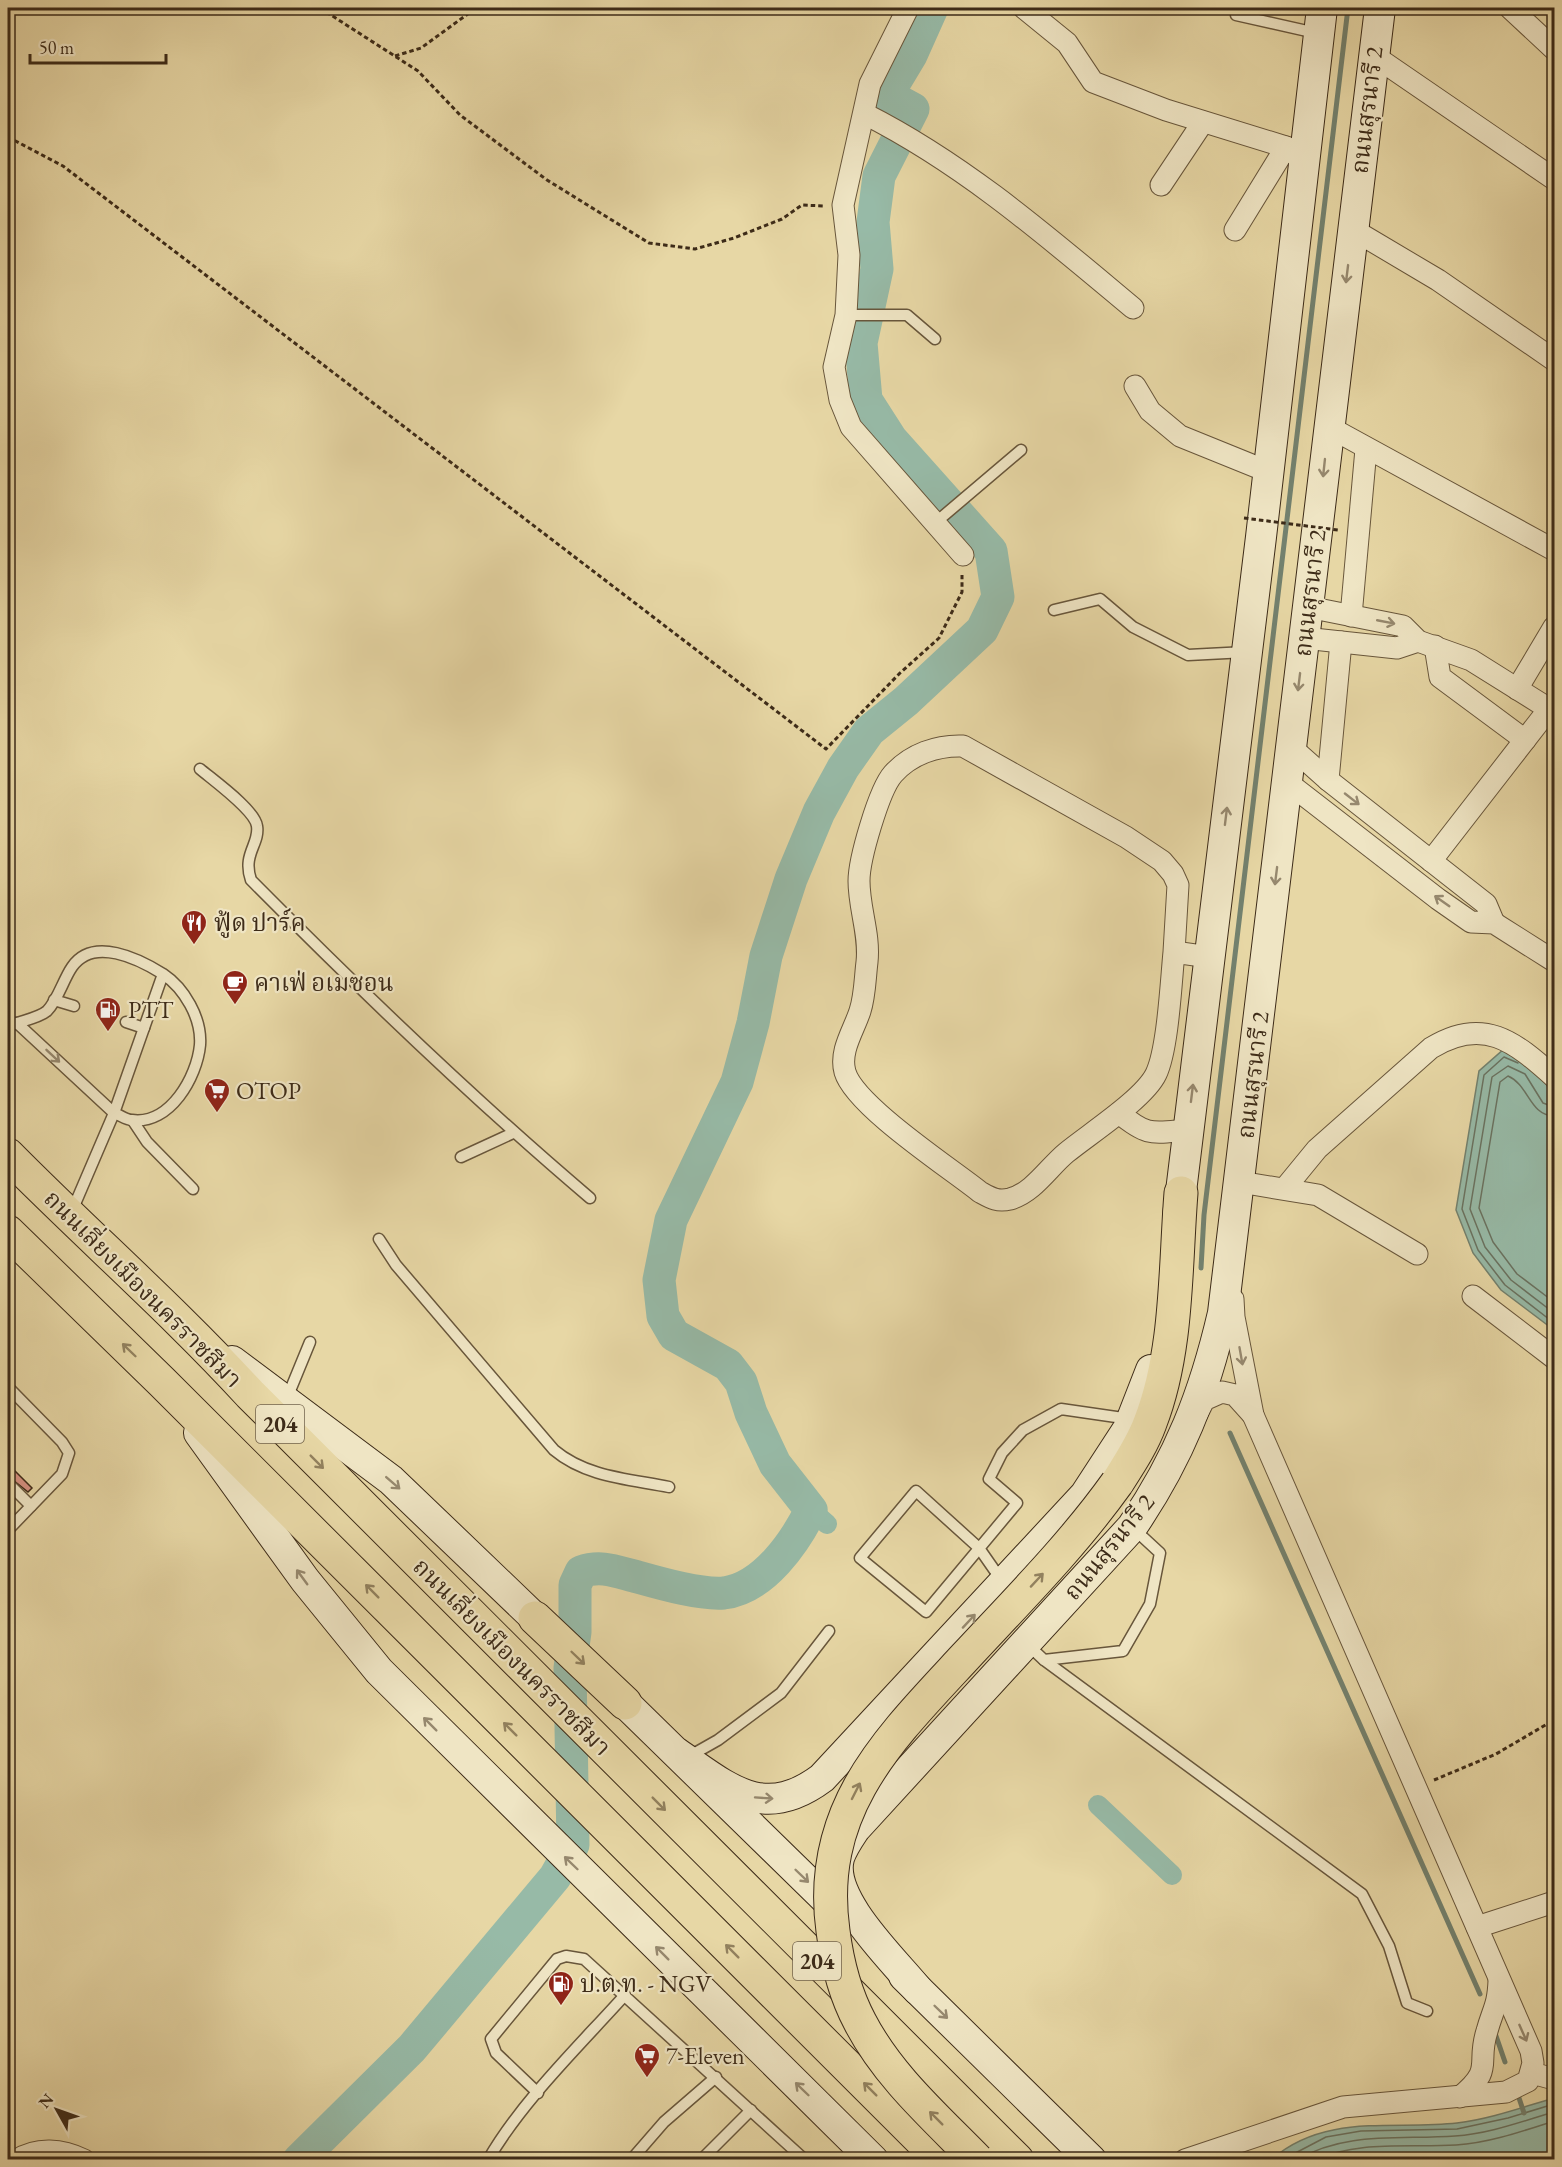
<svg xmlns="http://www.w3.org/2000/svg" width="1562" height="2167" viewBox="0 0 1562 2167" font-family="'EB Garamond','Noto Serif Thai',serif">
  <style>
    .water { fill: #97baa7; stroke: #73816e; stroke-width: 1.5 }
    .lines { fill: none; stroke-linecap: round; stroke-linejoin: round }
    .shore { stroke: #6a7260; stroke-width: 1.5 }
    .stream { stroke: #73816e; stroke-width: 5 }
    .canal { stroke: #97baa7; stroke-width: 20 }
    .river { stroke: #97baa7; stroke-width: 33 }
    .building { fill: #d89383; stroke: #3d2b18; stroke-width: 1.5 }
    .lane-casing { stroke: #68563b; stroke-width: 13 }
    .street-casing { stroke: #68563b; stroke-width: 23 }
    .secondary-casing { stroke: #3d2b18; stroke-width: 32 }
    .highway-casing { stroke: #3d2b18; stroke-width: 35 }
    .path { stroke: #3d2b18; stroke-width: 3; stroke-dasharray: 4.5 3; stroke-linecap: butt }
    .lane { stroke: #efe5c4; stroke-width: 10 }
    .street { stroke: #efe5c4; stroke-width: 21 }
    .secondary { stroke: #efe5c4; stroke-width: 30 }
    .highway { stroke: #e7d7a5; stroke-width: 33 }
    .highway-bridge-casing { stroke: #3d2b18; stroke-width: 35; stroke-linecap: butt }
    .path-bridge { stroke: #3d2b18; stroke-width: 3; stroke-dasharray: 4.5 3; stroke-linecap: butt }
    .highway-bridge { stroke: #e7d7a5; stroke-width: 33 }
    .oneway { stroke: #96886e }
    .oneway2 { stroke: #92815e }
    .labels { text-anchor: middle; stroke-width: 4.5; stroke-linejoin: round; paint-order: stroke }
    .shield { fill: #efe5c4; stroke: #72634c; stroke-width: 1.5 }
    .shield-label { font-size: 22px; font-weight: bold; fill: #3d2b18 }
    .street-label { font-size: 24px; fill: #3d2b18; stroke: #efe5c4 }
    .poi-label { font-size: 24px; fill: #3d2b18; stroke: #efe5c4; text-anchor: start }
  </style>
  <rect width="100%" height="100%" fill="#e7d7a5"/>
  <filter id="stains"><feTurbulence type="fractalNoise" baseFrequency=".00333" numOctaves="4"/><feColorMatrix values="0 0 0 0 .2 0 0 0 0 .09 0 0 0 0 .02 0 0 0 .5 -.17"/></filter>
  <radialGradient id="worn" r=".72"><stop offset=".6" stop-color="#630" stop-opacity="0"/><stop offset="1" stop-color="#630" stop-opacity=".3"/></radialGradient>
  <g class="water">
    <polygon points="1504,1049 1534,1064 1554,1097 1554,1330 1501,1290 1473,1253 1456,1210 1479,1071"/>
    <path d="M 1554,2098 L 1554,2157 L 1547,2159 L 1272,2159 C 1325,2113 1393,2130 1457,2123 C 1490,2119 1523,2107 1554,2098 Z"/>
  </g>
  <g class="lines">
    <g class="shore">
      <polyline points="1518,1063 1504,1057 1484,1075 1462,1209 1478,1250 1505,1285 1554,1323"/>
      <polyline points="1554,1107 1543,1103 1525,1074 1508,1066 1492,1077 1470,1209 1485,1247 1511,1280 1554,1313"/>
      <path d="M 1554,1116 C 1529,1115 1529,1085 1508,1076 L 1500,1082 L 1479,1208 L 1493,1242 L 1517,1274 L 1554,1302"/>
      <polyline points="1282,2160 1326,2137 1361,2131 1457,2129 1508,2118 1554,2104"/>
      <path d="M 1297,2160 C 1345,2131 1401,2140 1455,2136 C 1489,2134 1523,2121 1554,2112"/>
      <path d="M 1315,2160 C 1359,2140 1410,2148 1456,2145 C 1489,2143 1523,2131 1554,2121"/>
    </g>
    <g class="stream">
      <polyline points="1201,1268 1204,1215 1348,8"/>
      <polyline points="1230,1433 1480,1994"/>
      <polyline points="1495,2033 1505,2062"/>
      <polyline points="1519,2098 1524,2113"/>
    </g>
    <g class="canal">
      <polyline points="811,1510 827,1524"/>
      <polyline points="1098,1805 1172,1875"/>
    </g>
    <path class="river" d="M 299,2160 L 412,2048 L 555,1877 L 573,1845 L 570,1668 L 575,1632 L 575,1585 L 581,1572 C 600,1565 615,1571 634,1576 C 659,1583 700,1595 724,1593 C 764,1588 795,1542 811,1510 L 775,1464 L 751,1413 L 741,1382 L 728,1365 L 674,1335 L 663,1316 L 659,1280 L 671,1220 L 737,1082 L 753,1023 L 766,956 L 791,879 L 819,812 L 843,768 L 869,731 L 906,701 L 982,630 L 998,597 L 991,551 L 891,439 L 866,400 L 861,343 L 877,269 L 873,222 L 879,176 L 913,109 L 887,95 L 911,55 L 932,8"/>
  </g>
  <polygon class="building" points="8,1464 32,1488 28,1492 8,1476"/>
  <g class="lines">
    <defs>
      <g id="lane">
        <polyline points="1236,15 1316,33"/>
        <polyline points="846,315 907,315 935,339"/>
        <polyline points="935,523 1021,450"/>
        <polyline points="1054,610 1100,599 1133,627 1188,655 1246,652"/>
        <path d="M 200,769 C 213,780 255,810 257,826 C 260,844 242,854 251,880 C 360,990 472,1098 590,1198"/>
        <polyline points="54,1000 74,1006"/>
        <polyline points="126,1022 144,1028"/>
        <path d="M 17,1023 C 26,1020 40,1017 47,1011 C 58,1000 63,980 72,967 C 93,936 139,959 163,974 L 114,1113 C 120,1115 126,1120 132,1120 C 170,1125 197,1077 200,1045 C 202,1018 184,988 163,974"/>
        <polyline points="8,1026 17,1023 114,1113 72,1211"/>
        <polyline points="133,1121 147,1142 193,1189"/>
        <polyline points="461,1157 513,1133"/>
        <path d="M 379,1239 L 396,1265 L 554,1450 C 586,1477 629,1479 669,1487"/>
        <polyline points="8,1387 62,1442 69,1453 62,1474 8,1530"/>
        <polyline points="287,1398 310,1342"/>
        <polyline points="8,1483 31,1506"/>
        <polyline points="1002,1581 979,1548 916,1491 860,1558 926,1612 1017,1503 989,1479 1002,1453 1023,1430 1061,1409 1130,1419"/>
        <polyline points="1027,1644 1044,1660 1123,1651 1150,1604 1160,1553 1134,1529"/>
        <polyline points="1044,1660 1362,1894 1389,1946 1407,2003 1427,2011"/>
        <polyline points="688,1757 718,1740 781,1693 829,1631"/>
        <polyline points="538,2093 496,2053 491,2039 557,1959 566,1956 584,1959 805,2160"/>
        <path d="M 488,2160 C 521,2102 580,2045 625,1995"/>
        <polyline points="631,2160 664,2122 716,2077"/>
        <polyline points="701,2160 751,2110"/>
      </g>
      <g id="street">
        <polyline points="908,8 870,84 843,205 849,255 846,315 834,367 840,400 851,427 963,555"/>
        <polyline points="1024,8 1067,43 1093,82 1166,110 1286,147 1305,163"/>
        <polyline points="1510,8 1554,49"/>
        <polyline points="1373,55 1554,179"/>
        <path d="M 865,114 C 964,164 1048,237 1133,308"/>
        <polyline points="1161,185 1203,122"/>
        <polyline points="1352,229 1438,280 1554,360"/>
        <polyline points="1235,230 1286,147"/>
        <polyline points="1135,386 1150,411 1180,436 1269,472"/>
        <polyline points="1329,427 1554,550"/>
        <polyline points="1308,607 1403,626 1418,641 1471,660 1554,712"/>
        <polyline points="1351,616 1366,449"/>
        <polyline points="1304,638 1397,648 1418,641"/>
        <polyline points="1435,646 1440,677 1525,740"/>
        <polyline points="1517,689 1554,627"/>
        <polyline points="1291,747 1328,780 1486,904 1494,923"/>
        <polyline points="1328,780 1341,642"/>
        <polyline points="1287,782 1438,899 1471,922 1494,923 1554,961"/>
        <polyline points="1431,861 1549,709"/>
        <path d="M 1174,952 C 1171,982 1168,1049 1156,1074 C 1144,1099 1089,1134 1066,1153 C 1049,1167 1033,1193 1010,1199 C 997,1202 991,1198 980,1192 C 950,1168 855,1106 845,1072 C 839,1051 854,1030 860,1011 C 865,996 865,978 867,962 C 870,934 859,909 859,881 C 859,859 879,790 893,774 C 911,754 937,745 963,746 L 1126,837 L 1162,861 L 1173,874 L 1178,885 L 1174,952 L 1209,957"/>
        <path d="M 1119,1113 C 1148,1137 1152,1133 1188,1130"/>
        <polyline points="1240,1182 1318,1195 1417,1254"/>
        <path d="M 1285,1188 L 1317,1149 L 1431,1048 C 1483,1016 1514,1041 1554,1077"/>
        <polyline points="1473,1296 1554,1358"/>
        <polyline points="1197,1414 1204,1400 1222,1392 1235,1395 1253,1415 1234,1317 1233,1299"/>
        <polyline points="1477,1927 1554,1902"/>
        <polyline points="1532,2073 1554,2079"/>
        <path d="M 1460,2097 C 1495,2068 1476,2065 1487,2031 C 1493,2009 1498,2006 1499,1981"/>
        <path d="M 17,2160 C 37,2147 62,2149 84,2160"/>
        <polyline points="1185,2160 1343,2107 1506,2092 1528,2081 1533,2063 1531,2051 1253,1415"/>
      </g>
      <g id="secondary">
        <polyline points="1178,1216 1261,537 1322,8"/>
        <polyline points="232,1361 391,1480 535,1618"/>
        <polyline points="199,1433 305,1580 379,1671 873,2160"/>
        <polyline points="625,1703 844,1917"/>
        <path d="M 677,1753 C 728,1788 763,1822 822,1778 L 1085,1495 L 1128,1429 L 1151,1370"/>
        <polyline points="904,1976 1091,2160"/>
        <path d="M 918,1990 C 894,1960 828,1899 839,1858 C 842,1848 849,1838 855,1829 L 1132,1527 C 1179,1458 1204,1395 1223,1313 L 1380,8"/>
      </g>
      <g id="highway">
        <path d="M 8,1155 C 88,1236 173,1310 250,1394 L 1017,2160"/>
        <polyline points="8,1232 162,1382 941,2160"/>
        <path d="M 1117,1483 C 1129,1464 1142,1445 1150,1423 C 1178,1351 1175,1268 1181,1193"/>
        <polyline points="535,1618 625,1703"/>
      </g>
    </defs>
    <use href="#lane" class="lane-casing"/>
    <use href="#street" class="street-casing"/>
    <use href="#secondary" class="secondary-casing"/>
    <use href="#highway" class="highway-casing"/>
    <g class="path">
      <polyline points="320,8 418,71 460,115 547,180 649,243 695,249 734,238 782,219 802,205 825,206"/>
      <polyline points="395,56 421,48 476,8"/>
      <polyline points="8,137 63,166 826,749 900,673 939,638 962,592 962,575"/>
      <polyline points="1434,1780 1496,1754 1554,1720"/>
    </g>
    <use href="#lane" class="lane"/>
    <use href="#street" class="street"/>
    <use href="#secondary" class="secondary"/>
    <use href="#highway" class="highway"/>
    <defs>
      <path id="highway-bridge" d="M 977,2160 C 935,2117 888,2076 860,2022 C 845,1994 837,1962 833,1931 C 816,1809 889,1739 965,1657 C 1017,1601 1072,1546 1117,1483"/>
    </defs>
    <use href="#highway-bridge" class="highway-bridge-casing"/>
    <polyline class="path-bridge" points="1244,518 1338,530"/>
    <use href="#highway-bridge" class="highway-bridge"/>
  </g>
  <defs><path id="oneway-shaft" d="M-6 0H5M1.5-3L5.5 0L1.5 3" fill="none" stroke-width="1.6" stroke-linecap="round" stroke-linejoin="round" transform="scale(1.5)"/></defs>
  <g class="oneway">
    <use href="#oneway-shaft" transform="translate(1347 274) rotate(97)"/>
    <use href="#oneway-shaft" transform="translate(1324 468) rotate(96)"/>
    <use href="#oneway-shaft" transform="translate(1386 622) rotate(11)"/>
    <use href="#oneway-shaft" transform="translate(1299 682) rotate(97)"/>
    <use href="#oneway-shaft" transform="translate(1352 799) rotate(38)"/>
    <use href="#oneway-shaft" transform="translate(1226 816) rotate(-83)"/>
    <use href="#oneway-shaft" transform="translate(1276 876) rotate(97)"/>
    <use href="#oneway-shaft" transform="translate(1442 901) rotate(-145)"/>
    <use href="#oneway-shaft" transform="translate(53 1056) rotate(43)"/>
    <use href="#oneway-shaft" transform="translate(1192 1093) rotate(-83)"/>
    <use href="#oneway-shaft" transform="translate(1241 1356) rotate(80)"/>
    <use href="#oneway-shaft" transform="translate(393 1483) rotate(41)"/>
    <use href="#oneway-shaft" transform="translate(302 1577) rotate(-126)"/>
    <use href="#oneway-shaft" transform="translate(969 1621) rotate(-47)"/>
    <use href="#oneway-shaft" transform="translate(430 1724) rotate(-135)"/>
    <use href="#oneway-shaft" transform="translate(764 1798) rotate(4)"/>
    <use href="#oneway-shaft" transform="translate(571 1863) rotate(-136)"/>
    <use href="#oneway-shaft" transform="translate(802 1876) rotate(44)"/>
    <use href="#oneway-shaft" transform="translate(662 1953) rotate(-135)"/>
    <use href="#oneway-shaft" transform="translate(941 2012) rotate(44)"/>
    <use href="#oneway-shaft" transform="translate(1523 2033) rotate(66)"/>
    <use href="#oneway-shaft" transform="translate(802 2089) rotate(-136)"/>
  </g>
  <g class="oneway2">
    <use href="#oneway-shaft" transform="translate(129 1350) rotate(-136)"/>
    <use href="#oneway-shaft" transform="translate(317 1462) rotate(45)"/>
    <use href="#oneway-shaft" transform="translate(1037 1580) rotate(-47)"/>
    <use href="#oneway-shaft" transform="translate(372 1591) rotate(-135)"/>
    <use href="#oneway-shaft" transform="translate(578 1658) rotate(44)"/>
    <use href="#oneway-shaft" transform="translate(510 1729) rotate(-135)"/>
    <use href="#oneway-shaft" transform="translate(856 1791) rotate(-63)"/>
    <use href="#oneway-shaft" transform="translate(659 1804) rotate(45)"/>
    <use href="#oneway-shaft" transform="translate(732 1951) rotate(-135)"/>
    <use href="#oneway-shaft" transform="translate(870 2089) rotate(-135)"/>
    <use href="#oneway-shaft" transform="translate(936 2118) rotate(-135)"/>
  </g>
  <defs>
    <symbol id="restaurant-pin" viewBox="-11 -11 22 30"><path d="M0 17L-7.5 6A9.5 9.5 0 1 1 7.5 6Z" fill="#8f2418" stroke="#efe5c4"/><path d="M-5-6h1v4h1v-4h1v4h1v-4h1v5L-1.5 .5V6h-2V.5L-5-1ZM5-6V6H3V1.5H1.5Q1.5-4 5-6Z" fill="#fff"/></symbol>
    <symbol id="cafe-pin" viewBox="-11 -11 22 30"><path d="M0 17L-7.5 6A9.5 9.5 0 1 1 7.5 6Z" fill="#8f2418" stroke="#efe5c4"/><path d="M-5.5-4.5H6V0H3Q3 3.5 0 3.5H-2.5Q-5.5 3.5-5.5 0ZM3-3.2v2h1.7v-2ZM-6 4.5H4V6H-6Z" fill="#fff"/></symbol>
    <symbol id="fuel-pin" viewBox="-11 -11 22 30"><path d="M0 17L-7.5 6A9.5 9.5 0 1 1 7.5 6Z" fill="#8f2418" stroke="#efe5c4"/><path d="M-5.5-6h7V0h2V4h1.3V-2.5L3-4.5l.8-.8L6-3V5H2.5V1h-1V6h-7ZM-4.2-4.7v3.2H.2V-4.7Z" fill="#fff"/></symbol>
    <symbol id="supermarket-pin" viewBox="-11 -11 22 30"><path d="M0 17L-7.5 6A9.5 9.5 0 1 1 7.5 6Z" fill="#8f2418" stroke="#efe5c4"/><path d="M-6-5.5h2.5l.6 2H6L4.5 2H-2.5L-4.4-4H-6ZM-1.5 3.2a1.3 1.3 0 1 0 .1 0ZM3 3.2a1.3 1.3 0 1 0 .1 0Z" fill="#fff"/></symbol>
  </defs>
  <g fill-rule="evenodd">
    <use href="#restaurant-pin" x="179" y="908" width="30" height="40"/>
    <use href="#cafe-pin" x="220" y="968" width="30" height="40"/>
    <use href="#fuel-pin" x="93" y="995" width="30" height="40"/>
    <use href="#supermarket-pin" x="202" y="1076" width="30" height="40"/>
    <use href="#fuel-pin" x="546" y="1969" width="30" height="40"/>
    <use href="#supermarket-pin" x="632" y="2041" width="30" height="40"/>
  </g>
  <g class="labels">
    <g class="shield">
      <rect x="256" y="1405" width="48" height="38" rx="4.5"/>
      <rect x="793" y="1942" width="48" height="38" rx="4.5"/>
    </g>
    <g class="shield-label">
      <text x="280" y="1432">204</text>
      <text x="817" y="1969">204</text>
    </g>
    <g class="street-label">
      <text transform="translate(1367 110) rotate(-83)" y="8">ถนนสุรนารี 2</text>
      <text transform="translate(1310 593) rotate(-83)" y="8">ถนนสุรนารี 2</text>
      <text transform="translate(1253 1075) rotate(-83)" y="8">ถนนสุรนารี 2</text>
      <text transform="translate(143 1289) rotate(45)" y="8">ถนนเลี่ยงเมืองนครราชสีมา</text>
      <text transform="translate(1109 1547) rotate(-51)" y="8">ถนนสุรนารี 2</text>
      <text transform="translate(512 1657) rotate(45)" y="8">ถนนเลี่ยงเมืองนครราชสีมา</text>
    </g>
    <g class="poi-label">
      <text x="214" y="931">ฟู้ด ปาร์ค</text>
      <text x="254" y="991">คาเฟ่ อเมซอน</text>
      <text x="128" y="1018">PTT</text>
      <text x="236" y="1099">OTOP</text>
      <text x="580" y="1992">ป.ต.ท. - NGV</text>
      <text x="666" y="2064">7-Eleven</text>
    </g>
  </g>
  <rect width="1562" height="2167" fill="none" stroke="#e7d7a5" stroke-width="30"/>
  <rect x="9" y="9" width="1544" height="2149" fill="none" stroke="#3d2b18" stroke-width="3"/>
  <rect x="15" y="15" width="1532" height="2137" fill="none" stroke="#3d2b18" stroke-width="1.5"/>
  <g transform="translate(57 2110) rotate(310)" stroke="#efe5c4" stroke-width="4.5" paint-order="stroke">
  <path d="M0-4.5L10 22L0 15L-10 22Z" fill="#3d2b18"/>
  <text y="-9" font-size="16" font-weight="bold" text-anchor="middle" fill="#3d2b18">N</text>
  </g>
  <path d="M30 54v9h136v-9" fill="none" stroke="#3d2b18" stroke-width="3"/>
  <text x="39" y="54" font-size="18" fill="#3d2b18" stroke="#efe5c4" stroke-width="4.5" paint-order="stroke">50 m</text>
  <rect width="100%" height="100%" filter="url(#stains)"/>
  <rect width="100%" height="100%" fill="url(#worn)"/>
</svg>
